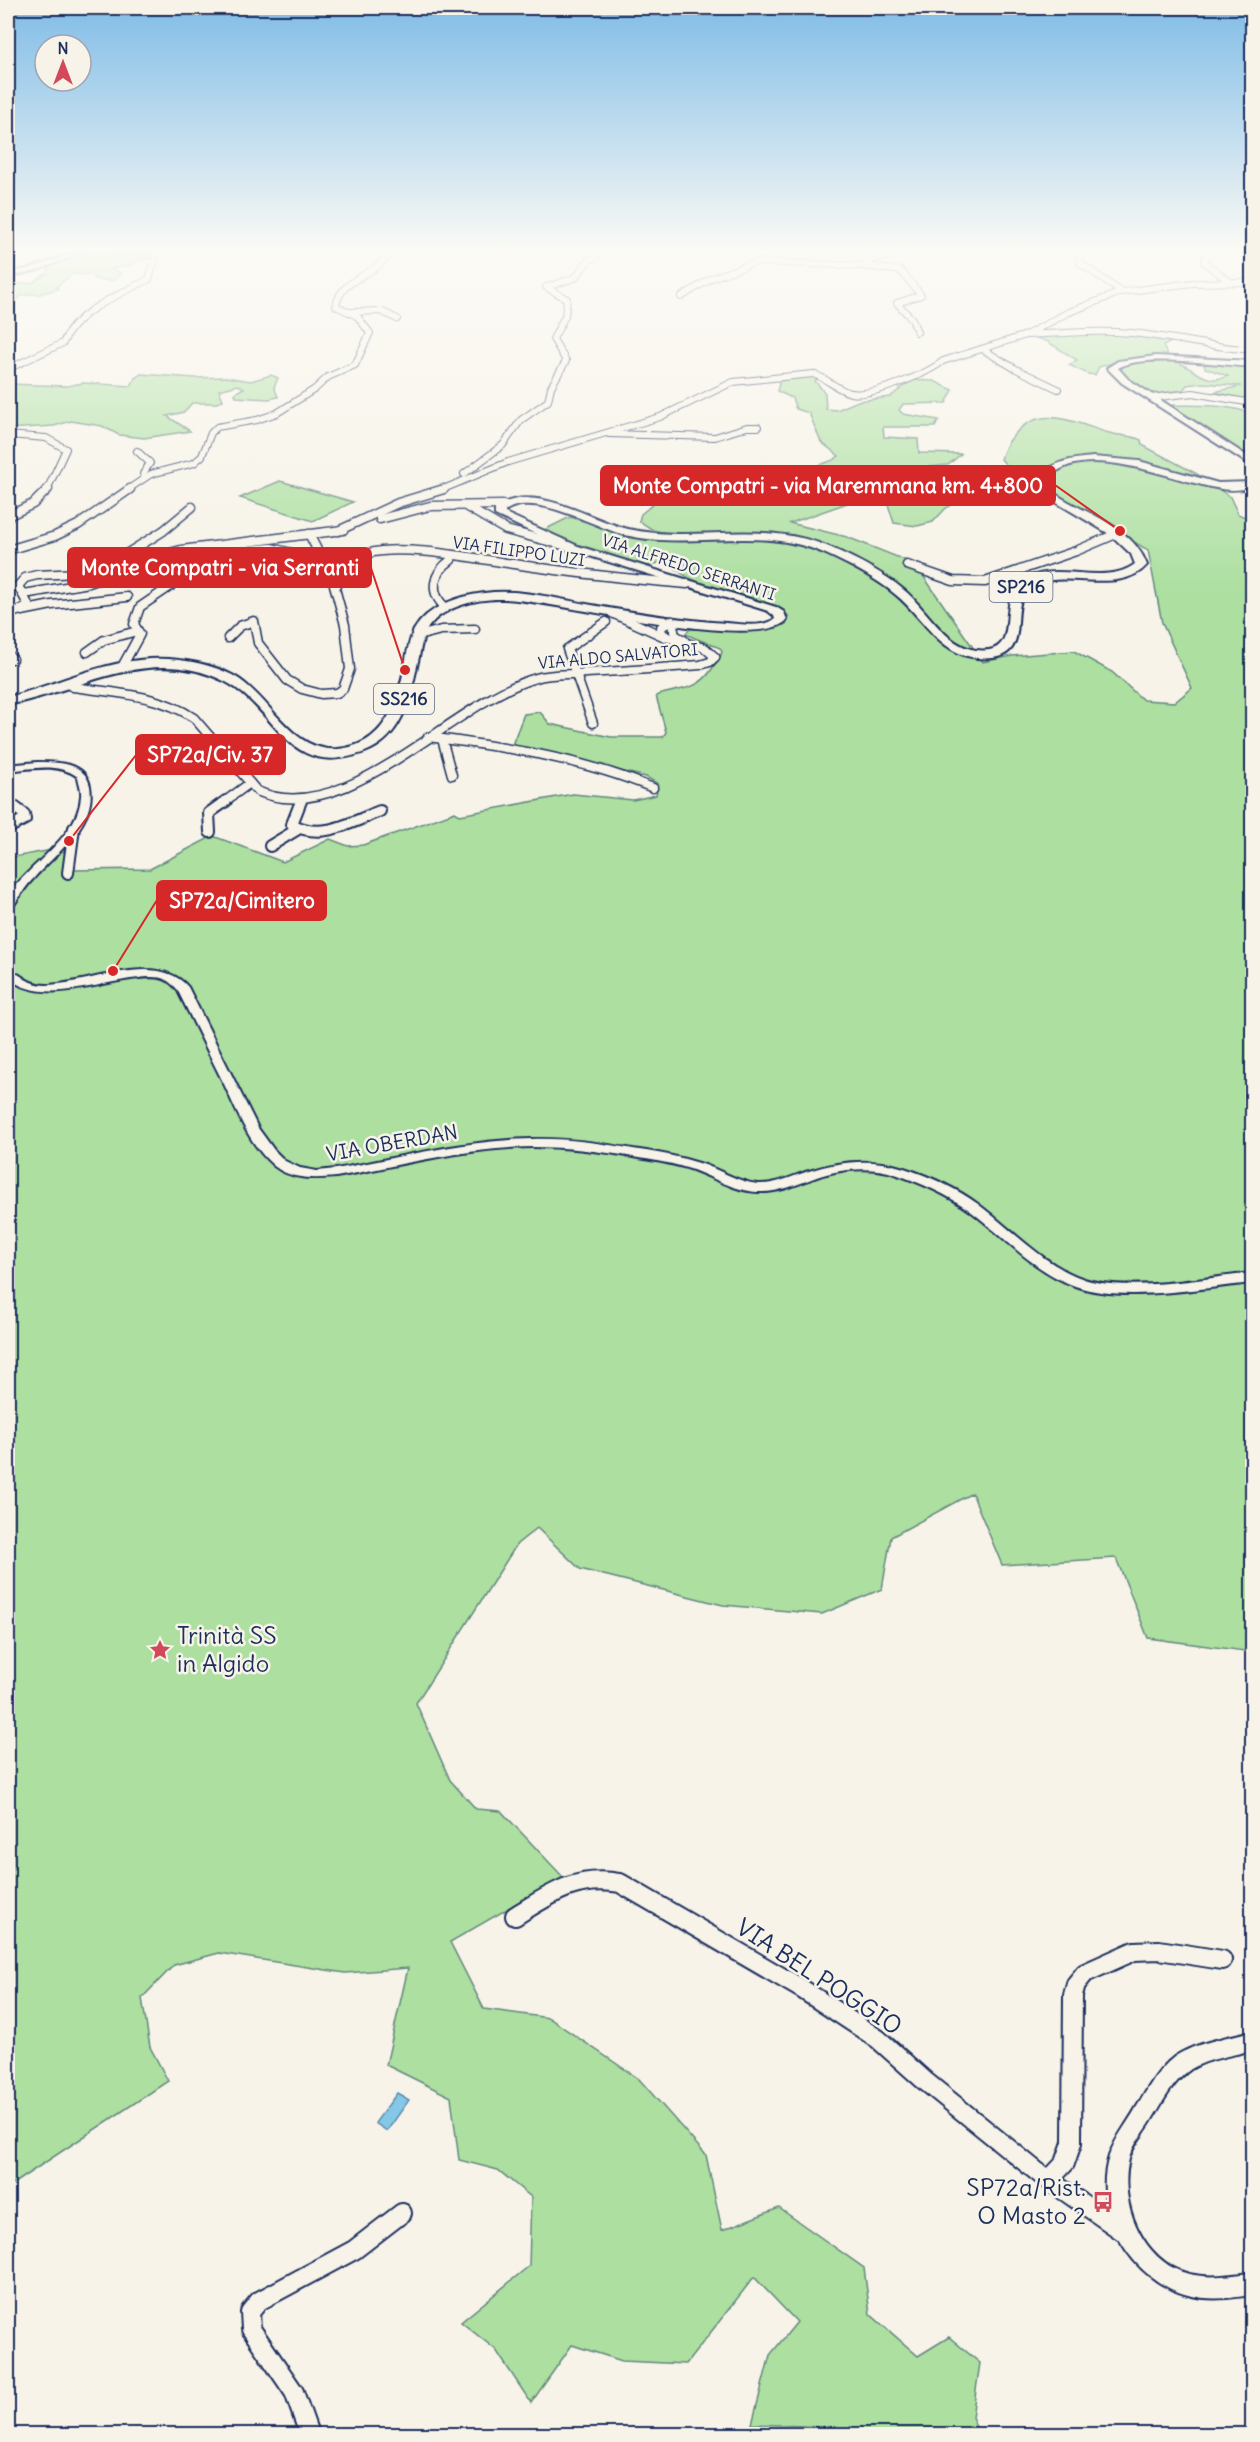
<svg xmlns="http://www.w3.org/2000/svg" width="1260" height="2442" viewBox="0 0 1260 2442" font-family="Delius,sans-serif">
  <style>
    .green { fill: #acdfa0; stroke: #64877f; stroke-width: 1.5 }
    .water { fill: #85c7e6; stroke: #5b8ab0; stroke-width: 1.5 }
    .lines { fill: none; stroke-linecap: round; stroke-linejoin: round }
    .minor-far3-casing { stroke: #1b2f5e; stroke-width: 8 }
    .minor-far2-casing { stroke: #1b2f5e; stroke-width: 11 }
    .minor-far1-casing { stroke: #1b2f5e; stroke-width: 14 }
    .minor-casing { stroke: #1b2f5e; stroke-width: 22 }
    .tertiary-casing { stroke: #1b2f5e; stroke-width: 4 }
    .primary-casing { stroke: #1b2f5e; stroke-width: 4 }
    .minor-far3 { stroke: #f7f3e8; stroke-width: 6 }
    .minor-far2 { stroke: #f7f3e8; stroke-width: 8 }
    .minor-far1 { stroke: #f7f3e8; stroke-width: 10 }
    .minor { stroke: #f7f3e8; stroke-width: 18 }
    .tertiary { fill: #f7f3e8; fill-rule: evenodd }
    .primary { fill: #f7f3e8; fill-rule: evenodd }
    .labels { text-anchor: middle; stroke-width: 5; stroke-linejoin: round; paint-order: stroke }
    .far-street-label { font-size: 16px; fill: #1b2f5e; stroke: #f7f3e8 }
    .shield { fill: #f7f3e8; stroke: #5d6a87; stroke-width: 1.5 }
    .shield-label { font-size: 18px; font-weight: bold; fill: #1b2f5e }
    .street-label { font-size: 20px; fill: #1b2f5e; stroke: #f7f3e8 }
    .near-poi-label { font-size: 24px; fill: #1b2f5e; stroke: #f7f3e8; text-anchor: start }
    .near-street-label { font-size: 24px; fill: #1b2f5e; stroke: #f7f3e8 }
    .leader { fill: none; stroke: #d62828; stroke-width: 2 }
    .callout-dot { fill: #d62828; stroke: #f7f3e8; stroke-width: 2 }
    .callout { fill: #d62828; stroke: #d62828; stroke-width: 2 }
    .callout-label { font-size: 21px; text-anchor: middle; font-weight: bold; fill: #fff }
  </style>
  <rect width="100%" height="100%" fill="#f7f3e8"/>
  <filter id="ink" filterUnits="userSpaceOnUse"><feTurbulence type="fractalNoise" baseFrequency=".0167" numOctaves="2"/><feDisplacementMap in="SourceGraphic" scale="12" xChannelSelector="R" yChannelSelector="G"/><feConvolveMatrix kernelMatrix="1 2 1 2 8 2 1 2 1" color-interpolation-filters="sRGB"/></filter>
  <g filter="url(#ink)">
    <g class="green">
      <polygon points="85,252 154,252 150,259 139,260 131,265 111,269 121,273 114,281 94,279 92,275 73,274 57,286 58,289 39,294 22,295 16,301 8,302 8,284 32,283 48,273 48,266"/>
      <polygon points="1081,332 1165,339 1171,342 1163,346 1169,358 1126,359 1099,367 1095,375 1088,374 1069,365 1077,360 1048,342 1032,336"/>
      <path d="M 1150,360 C 1158,361 1168,359 1175,361 C 1194,368 1206,386 1228,376 L 1205,368 L 1204,364 L 1252,364 L 1252,400 L 1214,392 L 1241,386 L 1202,383 L 1187,385 L 1183,390 C 1149,395 1148,397 1122,372 L 1122,367 L 1130,362 Z"/>
      <polygon points="141,374 195,378 225,377 251,381 271,375 278,378 274,387 278,397 269,399 236,397 235,393 244,388 238,385 219,390 223,400 217,403 192,403 184,412 167,416 190,431 144,438 119,435 102,426 71,421 54,426 8,429 8,384 67,386 83,383 131,386 135,378"/>
      <path d="M 809,376 L 818,378 L 815,381 L 825,393 L 826,409 L 837,410 L 858,401 L 890,397 L 912,380 L 934,381 L 953,390 L 946,403 L 903,404 L 899,410 L 903,414 L 939,420 L 935,427 L 883,427 L 884,437 L 918,439 L 919,453 L 961,454 L 948,465 L 928,467 L 932,477 L 971,477 L 976,492 L 946,508 L 933,522 L 917,526 L 894,523 L 886,498 L 853,501 L 790,523 L 847,537 L 915,564 L 983,662 L 1012,656 L 1074,651 L 1112,672 L 1143,700 L 1175,702 L 1192,688 L 1162,623 L 1148,550 L 1011,471 L 1001,459 C 1004,449 1007,443 1014,435 C 1041,402 1076,424 1109,433 C 1120,436 1130,435 1141,440 L 1142,445 L 1197,474 L 1230,497 L 1238,514 L 1252,520 L 1252,1652 L 1148,1638 L 1116,1558 L 1002,1565 L 972,1493 L 891,1537 L 882,1589 L 822,1614 L 723,1605 L 580,1569 L 537,1528 L 517,1544 L 416,1703 L 450,1780 L 476,1809 L 501,1811 L 563,1877 L 450,1942 L 484,2009 L 549,2018 L 639,2079 L 706,2155 L 722,2230 L 779,2208 L 864,2268 L 870,2314 L 918,2356 L 949,2337 L 980,2363 L 972,2417 L 979,2434 L 864,2434 L 849,2428 L 752,2424 L 770,2355 L 797,2322 L 754,2277 L 686,2364 L 622,2361 L 572,2345 L 531,2403 L 496,2350 L 461,2322 L 529,2266 L 531,2197 L 498,2170 L 459,2160 L 451,2097 L 386,2065 L 408,1968 L 345,1973 L 219,1953 L 174,1965 L 142,1998 L 150,2047 L 168,2081 L 8,2187 L 8,858 L 62,848 L 72,870 L 150,869 L 213,836 L 283,862 L 330,839 L 348,846 L 363,845 L 455,812 L 460,815 L 573,794 L 633,800 L 656,795 L 658,784 L 646,777 L 512,745 L 524,714 L 540,712 L 550,724 L 611,737 L 663,737 L 666,732 L 656,696 C 680,687 697,692 712,669 C 716,662 720,660 722,652 L 720,648 L 685,634 L 690,629 L 777,628 L 786,624 L 789,617 L 781,609 C 753,599 697,588 676,569 L 685,567 L 688,559 C 671,556 657,566 640,566 L 573,546 L 540,532 L 570,517 L 619,532 L 676,535 L 653,530 L 639,521 L 641,514 C 668,494 657,488 695,486 L 700,476 L 709,471 C 738,471 818,474 839,456 L 821,442 L 809,413 L 796,409 L 792,398 L 777,391 L 780,380 Z"/>
      <path d="M 1174,405 C 1200,406 1228,404 1252,414 L 1252,459 L 1171,408 Z"/>
      <polygon points="280,481 353,502 313,521 240,498"/>
    </g>
    <polygon class="water" points="397,2093 409,2100 387,2131 375,2123"/>
    <g class="lines">
      <defs>
        <g id="minor-far3">
          <polyline points="903,252 871,260 864,266 901,271 921,295 897,303 912,319 917,332"/>
          <polyline points="1078,252 1080,263 1121,292"/>
          <polyline points="1218,252 1207,255 1204,262 1230,282"/>
          <polyline points="681,297 712,278 756,262 864,266"/>
          <polyline points="350,312 381,311 397,319"/>
          <path d="M 1029,335 C 1063,333 1097,330 1132,333 C 1172,337 1211,347 1252,350"/>
          <polyline points="982,349 1014,368 1058,389"/>
          <path d="M 8,369 L 63,343 C 76,310 120,295 149,279 L 157,252"/>
          <polyline points="1151,398 1193,393 1252,403"/>
          <polyline points="609,434 715,437 747,427 758,427"/>
          <polyline points="8,435 46,438 66,449 47,490"/>
          <polyline points="137,451 150,463 143,474 145,477"/>
          <polyline points="464,474 503,445 521,420 548,401 551,387 566,361 553,339 565,316 567,299 546,287 575,278 588,261 602,252"/>
          <path d="M 127,490 L 151,474 L 194,463 L 202,456 L 211,433 L 217,427 L 257,420 L 277,413 L 315,389 L 328,377 L 355,365 L 370,333 L 357,316 L 336,306 C 340,284 359,279 375,268 C 382,263 387,257 393,252"/>
          <path d="M 441,490 L 508,462 L 660,417 L 733,382 L 813,374 C 827,378 837,390 851,393 C 871,397 927,374 943,361 L 1026,335 L 1067,313 L 1121,292 L 1193,283 L 1252,282"/>
        </g>
        <g id="minor-far2">
          <polyline points="467,507 506,530 570,547"/>
          <polyline points="8,516 33,504 48,489"/>
          <polyline points="380,519 430,506 503,505"/>
          <polyline points="338,531 398,503 444,489"/>
          <polyline points="8,550 55,536 78,525 130,489"/>
          <polyline points="218,553 271,548 322,560"/>
          <polyline points="112,563 163,531 192,507"/>
          <polyline points="907,565 953,581 985,582 1076,551 1116,534"/>
          <path d="M 335,587 C 345,573 351,557 369,553 C 405,544 477,559 514,564 C 572,573 629,579 687,584"/>
          <polyline points="24,594 89,583 113,575"/>
          <path d="M 446,608 C 428,592 433,573 451,560"/>
          <polyline points="22,611 52,605 127,597"/>
          <polyline points="612,613 665,637 705,648 715,657"/>
          <polyline points="8,615 29,606 18,586 25,578 37,575 99,572 181,550 343,530"/>
          <polyline points="418,636 441,630 475,629"/>
          <polyline points="668,637 662,633 661,627 672,621 675,635 684,640"/>
          <polyline points="228,638 240,626 254,621 258,643 287,680 302,689 321,694 337,693 343,689 350,669 345,625 333,581 309,534"/>
          <polyline points="87,652 104,640 137,631"/>
          <polyline points="8,655 13,659"/>
          <polyline points="123,665 140,634 134,624 140,607 171,586"/>
          <path d="M 68,684 L 73,687 C 114,693 158,694 194,718 L 257,791 C 346,831 453,701 536,678 C 551,673 570,675 586,673 C 624,671 662,668 700,665 L 710,662 L 715,657"/>
          <polyline points="593,723 567,649 606,622"/>
          <path d="M 428,737 C 505,747 581,758 653,788"/>
          <polyline points="442,739 452,775"/>
          <polyline points="224,802 250,783"/>
          <polyline points="300,802 301,800"/>
        </g>
        <g id="minor-far1">
          <path d="M 301,801 L 292,824 C 321,841 352,822 380,811"/>
          <polyline points="8,802 24,814 25,819 8,828"/>
          <polyline points="210,832 209,813 226,801"/>
          <polyline points="270,846 298,829"/>
          <polyline points="68,873 74,828"/>
        </g>
        <g id="minor">
          <path d="M 515,1916 C 551,1894 576,1875 620,1883 L 802,1989 L 878,2039 L 925,2081 L 1040,2174 L 1125,2233"/>
          <polyline points="1049,2180 1065,2163 1072,2143 1073,1995 1076,1984 1085,1973 1134,1951 1159,1950 1222,1960"/>
          <polyline points="309,2434 294,2392 251,2329 250,2312 259,2301 354,2250 402,2213"/>
        </g>
        <g id="tertiary">
          <polygon points="77,252 84,252 35,271 8,277 8,273 31,268"/>
          <path d="M 37,762 C 58,762 85,762 90,786 C 97,824 56,853 34,878 C 25,887 19,898 12,908 L 8,909 L 8,898 L 12,890 C 34,861 79,835 81,796 C 82,790 79,783 78,777 C 57,762 31,769 8,771 L 8,765 Z"/>
          <path d="M 8,970 C 24,974 24,984 46,985 C 88,985 157,950 188,987 L 258,1128 L 274,1150 L 285,1161 L 300,1168 L 317,1171 L 336,1169 C 401,1157 466,1140 532,1139 C 566,1138 599,1143 633,1149 C 655,1152 677,1156 699,1163 C 719,1169 737,1182 758,1184 C 776,1185 792,1176 809,1171 C 840,1161 873,1158 904,1168 C 929,1176 956,1188 978,1204 C 1012,1229 1043,1265 1084,1279 C 1126,1293 1206,1278 1252,1273 L 1252,1283 C 1201,1288 1123,1303 1075,1286 C 1033,1271 1004,1236 969,1210 C 947,1194 921,1183 895,1174 C 870,1166 839,1169 814,1178 C 796,1185 778,1193 758,1192 C 734,1191 713,1177 690,1169 C 672,1163 652,1160 633,1157 C 600,1151 566,1147 532,1147 C 466,1148 401,1165 336,1177 C 315,1179 291,1180 274,1166 C 250,1146 237,1112 224,1084 C 208,1052 193,1021 177,989 C 174,986 170,982 166,980 C 159,976 147,977 139,978 C 97,982 44,1006 8,978 Z"/>
          <path d="M 1252,2031 L 1252,2050 C 1232,2056 1209,2058 1191,2069 C 1172,2082 1162,2104 1150,2123 C 1143,2134 1132,2146 1129,2159 C 1118,2202 1142,2262 1189,2274 C 1210,2279 1231,2275 1252,2273 L 1252,2295 C 1231,2298 1209,2301 1188,2295 C 1132,2281 1091,2213 1109,2156 C 1115,2138 1127,2124 1136,2108 C 1147,2090 1157,2070 1174,2057 C 1197,2042 1226,2038 1252,2031 Z"/>
        </g>
        <g id="primary">
          <path d="M 1156,356 L 1252,361 L 1252,367 C 1220,365 1144,353 1118,368 L 1128,379 L 1252,459 L 1252,466 L 1122,383 L 1107,368 L 1118,361 Z"/>
          <path d="M 1093,457 L 1139,461 L 1218,483 L 1252,482 L 1252,488 C 1240,490 1228,491 1216,488 C 1174,481 1082,439 1048,479 L 1051,491 C 1083,514 1132,524 1147,565 C 1120,596 1067,569 1034,585 C 1000,600 1043,664 977,658 C 939,654 922,616 896,595 C 876,578 850,565 826,554 C 761,524 692,551 625,535 C 594,527 533,490 505,511 L 505,513 L 578,546 L 776,607 L 784,612 L 787,620 C 759,653 553,600 504,599 C 478,598 440,606 426,631 C 422,639 421,648 419,657 C 411,693 405,737 365,752 C 285,781 279,709 224,681 C 149,644 81,691 8,705 L 8,697 C 63,683 119,652 179,660 C 198,662 222,668 239,679 C 272,701 293,753 338,749 C 385,745 397,704 405,665 C 407,653 409,640 414,630 C 428,606 459,596 484,593 C 520,588 557,599 592,605 C 636,613 681,620 726,623 C 742,624 762,628 775,619 L 774,616 L 768,611 L 570,550 L 495,515 L 495,508 C 533,480 589,520 628,529 C 699,544 762,517 834,549 C 858,560 884,573 904,590 C 926,608 945,646 976,650 C 1025,656 994,603 1021,582 C 1053,558 1103,588 1135,564 L 1131,554 L 1111,535 L 1042,494 L 1038,479 C 1051,461 1072,459 1093,457 Z"/>
        </g>
      </defs>
      <use href="#minor-far3" class="minor-far3-casing"/>
      <use href="#minor-far2" class="minor-far2-casing"/>
      <use href="#minor-far1" class="minor-far1-casing"/>
      <use href="#minor" class="minor-casing"/>
      <use href="#tertiary" class="tertiary-casing"/>
      <use href="#primary" class="primary-casing"/>
      <use href="#minor-far3" class="minor-far3"/>
      <use href="#minor-far2" class="minor-far2"/>
      <use href="#minor-far1" class="minor-far1"/>
      <use href="#minor" class="minor"/>
      <use href="#tertiary" class="tertiary"/>
      <use href="#primary" class="primary"/>
    </g>
  </g>
  <linearGradient id="sky" x2="0" y2="1"><stop stop-color="#80bce7"/><stop offset="0.42" stop-color="#fbfaf5"/><stop offset="1" stop-color="#fbfaf5" stop-opacity="0"/></linearGradient>
  <rect width="1260" height="593" fill="url(#sky)"/>
  <defs>
    <symbol id="sight-bare" viewBox="-9 -9 18 18"><path d="M0-6L1.8-2.2L6-1.7L2.9 1.2L3.7 5.4L0 3.3L-3.7 5.4L-2.9 1.2L-6-1.7L-1.8-2.2Z" fill="#d1495b" stroke="#f7f3e8" stroke-width="2.5" paint-order="stroke"/></symbol>
    <symbol id="bus-bare" viewBox="-9 -9 18 18"><path d="M-5-6H5V4H4V6H2V4H-2V6H-4V4H-5ZM-3.5-4V0h7V-4ZM-3.5 1.2v1.5H-2V1.2ZM2 1.2v1.5H3.5V1.2Z" fill="#d1495b" stroke="#f7f3e8" stroke-width="2.5" paint-order="stroke"/></symbol>
  </defs>
  <g fill-rule="evenodd">
    <use href="#sight-bare" x="145" y="1635" width="30" height="30"/>
    <use href="#bus-bare" x="1088" y="2187" width="30" height="30"/>
  </g>
  <g class="labels">
    <g class="far-street-label">
      <text transform="translate(519 551) rotate(8)" y="6">VIA FILIPPO LUZI</text>
      <text transform="translate(689 567) rotate(18)" y="6">VIA ALFREDO SERRANTI</text>
      <text transform="translate(618 656) rotate(-5)" y="6">VIA ALDO SALVATORI</text>
    </g>
    <g class="shield">
      <rect x="989.5" y="572" width="63" height="30" rx="4.5"/>
      <rect x="374" y="684" width="60" height="30" rx="4.5"/>
    </g>
    <g class="shield-label">
      <text x="1021" y="593">SP216</text>
      <text x="404" y="705">SS216</text>
    </g>
    <g class="street-label">
      <text transform="translate(392 1143) rotate(-10)" y="7">VIA OBERDAN</text>
    </g>
    <g class="near-poi-label">
      <text x="177" y="1644">Trinità SS<tspan x="177" dy="28">in Algido</tspan></text>
      <text x="1086" y="2196" text-anchor="end">SP72a/Rist.<tspan x="1086" dy="28">O Masto 2</tspan></text>
    </g>
    <g class="near-street-label">
      <text transform="translate(819 1977) rotate(33)" y="8">VIA BEL POGGIO</text>
    </g>
  </g>
  <path class="leader" d="M1120 531L1055 485M405 670L371 568M69 841L136 755M113 971L157 900"/>
  <g class="callout-dot">
    <circle cx="1120" cy="531" r="6"/>
    <circle cx="405" cy="670" r="6"/>
    <circle cx="69" cy="841" r="6"/>
    <circle cx="113" cy="971" r="6"/>
  </g>
  <g class="callout">
    <rect x="601" y="466" width="454" height="39" rx="6"/>
    <rect x="68" y="548" width="303" height="39" rx="6"/>
    <rect x="136" y="735" width="149" height="39" rx="6"/>
    <rect x="157" y="881" width="169" height="39" rx="6"/>
  </g>
  <g class="callout-label">
    <text x="828" y="493">Monte Compatri - via Maremmana km. 4+800</text>
    <text x="220" y="575">Monte Compatri - via Serranti</text>
    <text x="210" y="762">SP72a/Civ. 37</text>
    <text x="242" y="908">SP72a/Cimitero</text>
  </g>
  <rect width="1260" height="2442" fill="none" stroke="#f7f3e8" stroke-width="30"/>
  <rect x="15" y="15" width="1230" height="2412" fill="none" stroke="#1b2f5e" stroke-width="2" filter="url(#ink)"/>
  <g transform="translate(63 63)"><circle r="28" fill="#f7f3e8" stroke="#9fa5b1" stroke-width="1.5"/>
  <path d="M0-4.5L10 22L0 15L-10 22Z" fill="#d1495b"/>
  <text y="-9" font-size="16" font-weight="bold" text-anchor="middle" fill="#1b2f5e">N</text>
  </g>
</svg>
